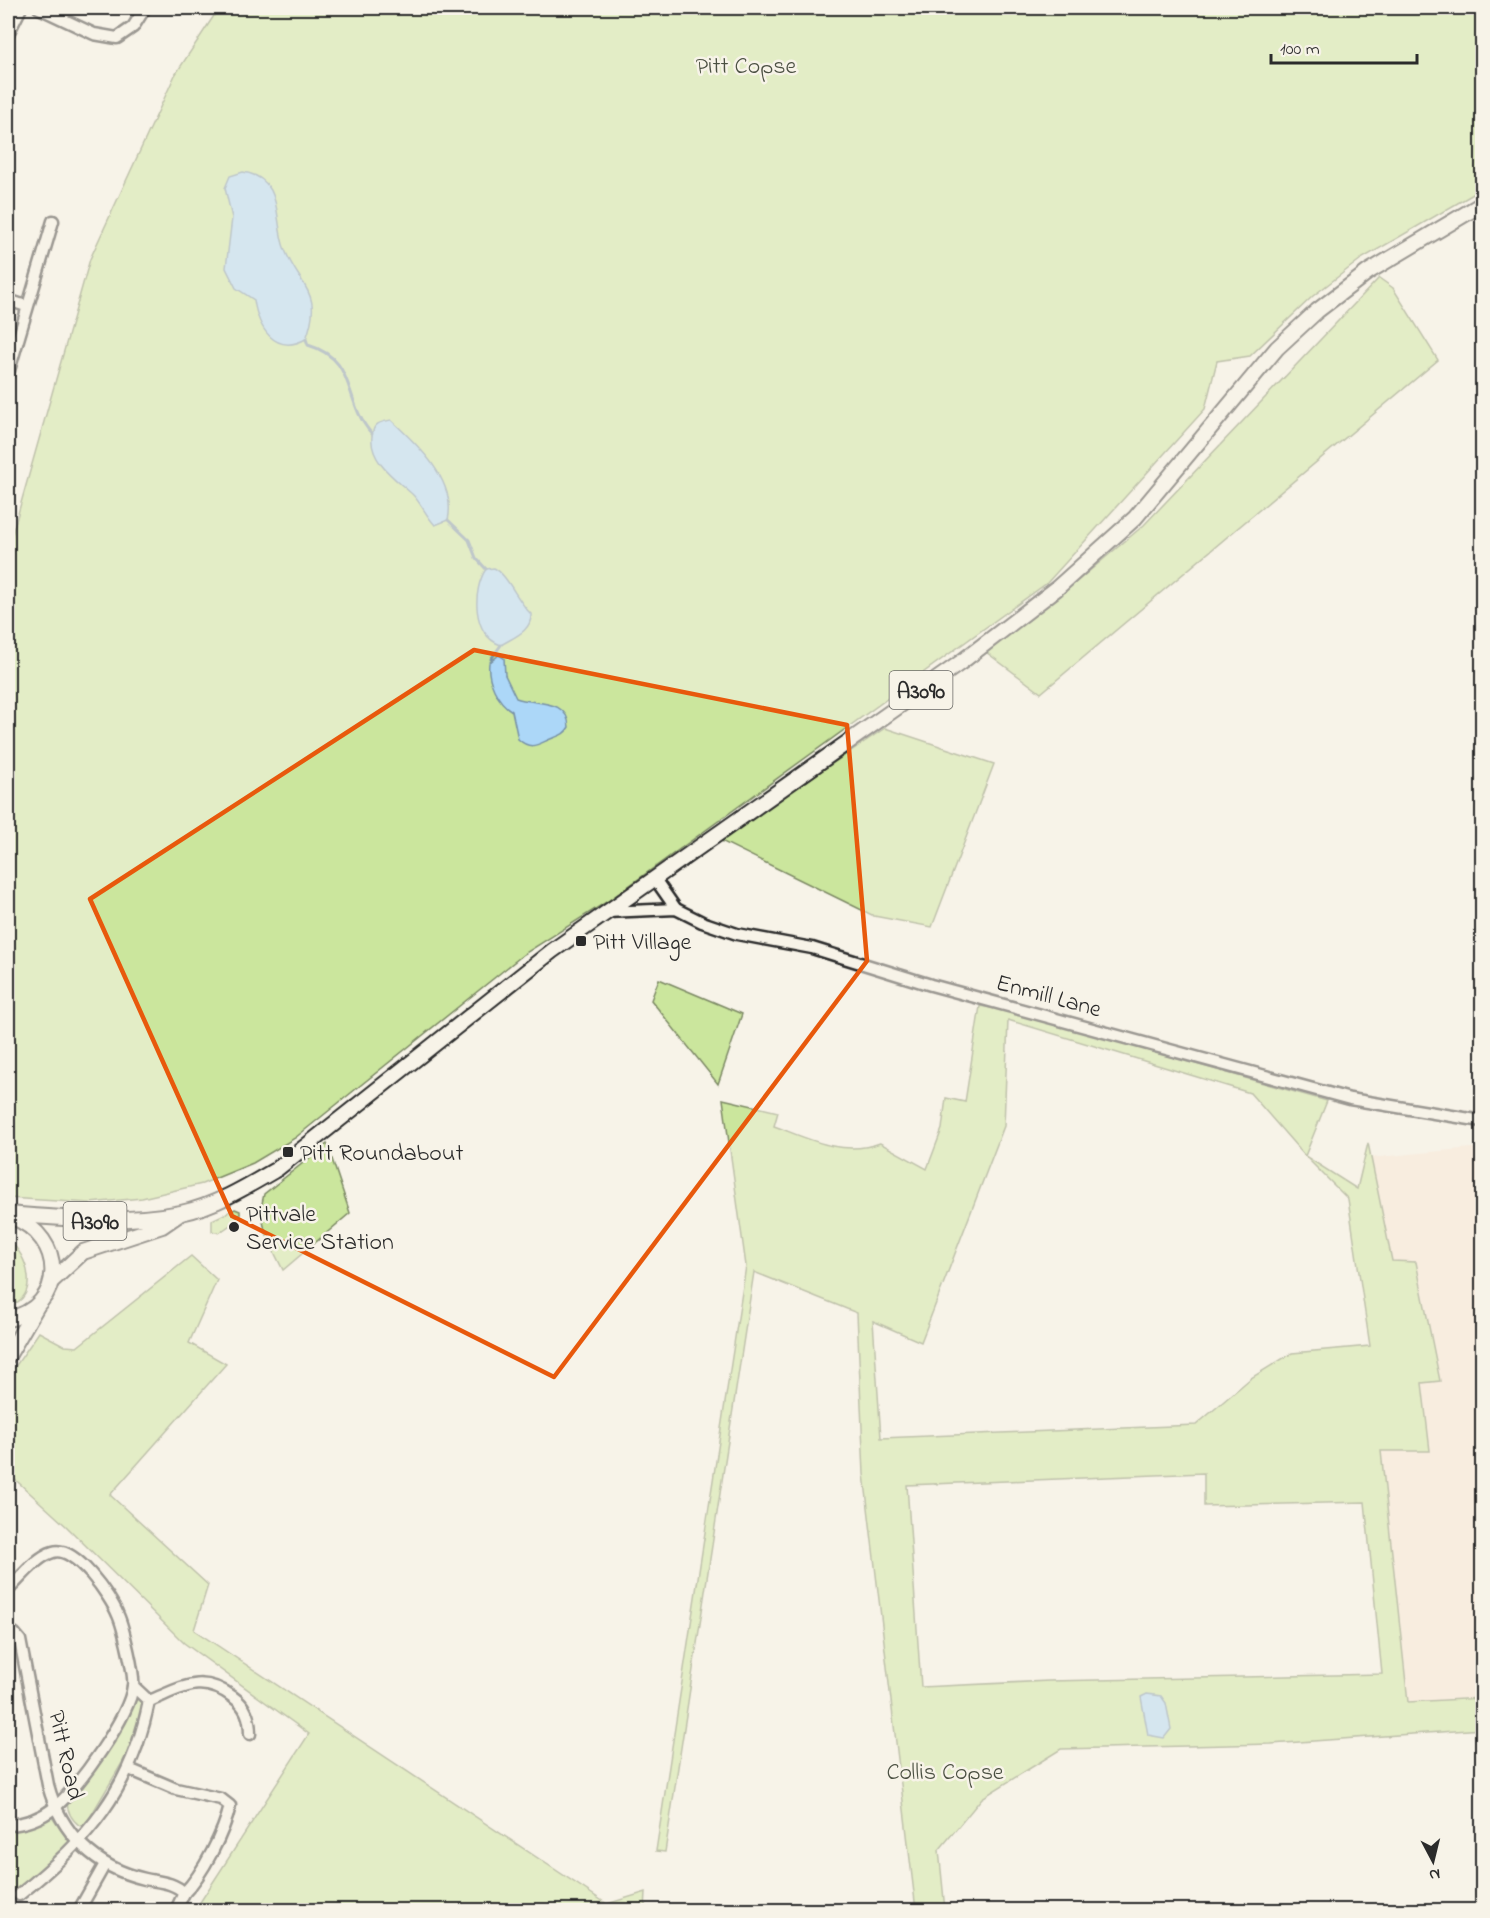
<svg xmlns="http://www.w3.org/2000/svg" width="1490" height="1918" viewBox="0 0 1490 1918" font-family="'Indie Flower',sans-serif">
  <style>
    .built { fill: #f8e6d5 }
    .green { fill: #cbe69d; stroke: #7b8864; stroke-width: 1.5; fill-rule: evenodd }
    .water { fill: #acd7f8; stroke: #7892a6; stroke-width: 1.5 }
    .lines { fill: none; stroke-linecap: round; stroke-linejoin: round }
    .stream { stroke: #7892a6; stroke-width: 3 }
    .minor-casing { stroke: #2b2b2b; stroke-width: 15 }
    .major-casing { stroke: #2b2b2b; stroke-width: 18 }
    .minor { stroke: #f7f3e8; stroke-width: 10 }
    .major { stroke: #f7f3e8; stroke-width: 14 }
    .marked { fill: none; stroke: #e8590c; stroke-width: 4.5; stroke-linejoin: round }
    .poi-dot { fill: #2b2b2b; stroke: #f7f3e8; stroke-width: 2 }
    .labels { text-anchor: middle; stroke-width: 5; stroke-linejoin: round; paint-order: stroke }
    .shield { fill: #f7f3e8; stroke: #686764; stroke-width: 1.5 }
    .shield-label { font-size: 22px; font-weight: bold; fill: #2b2b2b }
    .park-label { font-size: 24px; fill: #4b5042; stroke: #f7f3e8 }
    .poi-label { font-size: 24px; fill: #2b2b2b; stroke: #f7f3e8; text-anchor: start }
    .street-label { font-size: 24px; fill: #2b2b2b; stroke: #f7f3e8 }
  </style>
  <rect width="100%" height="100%" fill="#f7f3e8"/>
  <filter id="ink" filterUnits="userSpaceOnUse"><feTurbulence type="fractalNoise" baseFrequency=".0167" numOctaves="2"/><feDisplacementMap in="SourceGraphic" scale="12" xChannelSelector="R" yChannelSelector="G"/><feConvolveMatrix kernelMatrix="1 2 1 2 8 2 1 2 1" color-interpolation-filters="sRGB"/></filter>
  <g filter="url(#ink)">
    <polygon class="built" points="1482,1147 1482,1698 1408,1702 1381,1451 1422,1383 1440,1381 1392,1261 1370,1158"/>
    <g class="green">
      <polygon points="219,8 1482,8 1482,189 1361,259 1313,296 1250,356 1217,361 1205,409 1047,583 608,901 524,954 295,1138 253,1163 202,1184 142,1198 90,1203 8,1198 8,549 90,259 175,75"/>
      <polygon points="1379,278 1393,288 1438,360 1041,693 986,652 1061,595 1144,525"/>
      <polygon points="885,728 994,764 932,927 874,916 719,840"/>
      <polygon points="659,979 742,1014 718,1084 651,1000"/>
      <path d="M 980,1006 L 1008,1011 L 1327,1101 L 1305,1156 L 1357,1189 L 1368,1143 L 1392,1261 L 1416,1262 L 1440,1381 L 1422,1383 L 1430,1451 L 1381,1451 L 1408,1702 L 1482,1698 L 1482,1729 L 1271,1744 L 1061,1749 L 982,1798 L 939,1850 L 945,1910 L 916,1910 L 864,1474 L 857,1313 L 754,1272 L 665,1852 L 656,1851 L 746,1266 L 723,1099 L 778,1112 L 774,1126 C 809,1139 843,1157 880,1143 L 927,1169 L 942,1129 L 946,1098 L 965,1102 ZM 1008,1020 L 1250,1093 L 1305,1156 L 1348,1199 L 1370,1346 L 1292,1353 L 1251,1378 L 1196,1425 L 881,1438 L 873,1321 L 921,1342 L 1004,1126 ZM 1204,1473 L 1204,1506 L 1365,1502 L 1382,1674 L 1049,1681 L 921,1687 L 907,1485 Z"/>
      <path d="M 327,1144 L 350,1213 L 283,1270 C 271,1246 256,1221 264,1194 Z"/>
      <polygon points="235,1209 240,1211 240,1218 219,1233 212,1231 212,1220"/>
      <path d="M 8,1240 C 28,1254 41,1299 8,1306 Z"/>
      <polygon points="191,1256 217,1280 189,1343 226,1364 110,1495 208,1585 194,1630 607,1904 646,1892 645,1910 195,1910 309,1734 184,1643 66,1526 8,1473 8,1377 39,1332 65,1346 77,1347"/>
      <path d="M 134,1695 L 145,1701 L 132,1746 L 86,1824 L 80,1826 C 72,1820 67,1811 67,1801 L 100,1762 Z"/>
      <polygon points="51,1816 71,1844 8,1899 8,1829"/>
    </g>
    <g class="water">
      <path d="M 243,172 C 286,179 273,222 285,250 C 300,288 324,291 306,339 C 274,356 258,327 254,300 L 236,288 L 226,268 L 232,218 L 225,188 L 230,176 Z"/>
      <path d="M 391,420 C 417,444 457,481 448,520 L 435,525 C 426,516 421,503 413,495 C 396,479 369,462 372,436 C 373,423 380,422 391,420 Z"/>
      <path d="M 494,568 C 507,574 518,602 531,614 C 532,631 514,637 501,645 C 472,636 472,590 486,569 Z"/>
      <path d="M 499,655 L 504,658 L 505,675 L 516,698 C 535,705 568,698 569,727 C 564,735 561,735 553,738 C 539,743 532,752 518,739 L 512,711 C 497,702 487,680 489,663 Z"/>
      <polygon points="1147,1694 1161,1696 1166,1703 1171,1729 1164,1738 1148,1735 1141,1697"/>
    </g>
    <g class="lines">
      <g class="stream">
        <path d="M 306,339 L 308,345 C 358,360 342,400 372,434"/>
        <polyline points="448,520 469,540 476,558 486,569"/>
        <polyline points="491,659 501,645"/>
      </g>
      <defs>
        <g id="minor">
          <polyline points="39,8 94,34 117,38 133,27 145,8"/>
          <polyline points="8,34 21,8"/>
          <polyline points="8,300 26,306"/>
          <polyline points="8,374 53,221"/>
          <polyline points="655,879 676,909"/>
          <polyline points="607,912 676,909 702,922 737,934 812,948 931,985 1350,1099 1482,1121"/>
          <path d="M 8,1590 C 20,1579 36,1557 53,1552 C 75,1545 111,1597 118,1615 C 123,1626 135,1675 133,1686 C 130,1715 77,1790 54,1808 C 40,1819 24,1824 8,1825"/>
          <path d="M 8,1631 L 14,1633 L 20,1640 L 48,1785 C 61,1834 96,1868 145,1879 C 159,1882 174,1882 184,1893"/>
          <path d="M 149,1701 C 182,1688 201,1673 233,1697 C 246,1706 250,1718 250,1734"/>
          <path d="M 129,1769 L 176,1789 L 221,1799 L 230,1806 C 224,1832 203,1874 184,1893"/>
          <path d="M 19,1895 C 87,1841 132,1789 149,1701 L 133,1686"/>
          <polyline points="79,1910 105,1864"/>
          <polyline points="176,1910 184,1893"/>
        </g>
        <g id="major">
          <path d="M 8,1214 C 66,1219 123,1224 181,1213 C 215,1206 248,1186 277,1169 L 552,951 L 960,663 L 1056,589 L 1135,518 L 1277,348 L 1317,311 L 1368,272 L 1482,204"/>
          <polyline points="52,1281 83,1252 162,1226 178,1215"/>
          <path d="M 8,1319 C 67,1307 66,1237 12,1217"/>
          <polyline points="8,1356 37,1306"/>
        </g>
      </defs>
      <use href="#minor" class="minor-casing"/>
      <use href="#major" class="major-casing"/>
      <use href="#minor" class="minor"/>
      <use href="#major" class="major"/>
    </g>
  </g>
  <path d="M0 0H1490V1918H0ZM 474,650 L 847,725 L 867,961 L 554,1377 L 232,1216 L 90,899 Z" fill="#f7f3e8" fill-opacity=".55" fill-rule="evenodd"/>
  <path class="marked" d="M 474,650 L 847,725 L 867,961 L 554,1377 L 232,1216 L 90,899 Z"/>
  <g class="poi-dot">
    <rect x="575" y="935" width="12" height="12" rx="3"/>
    <rect x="282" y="1146" width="12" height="12" rx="3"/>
    <circle cx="234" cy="1227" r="6"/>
  </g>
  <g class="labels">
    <g class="shield">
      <rect x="889.5" y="671" width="63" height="38" rx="4.5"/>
      <rect x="63.5" y="1202" width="63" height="38" rx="4.5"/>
    </g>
    <g class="shield-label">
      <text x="921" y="698">A3090</text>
      <text x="95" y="1229">A3090</text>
    </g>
    <g class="park-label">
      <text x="746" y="73">Pitt Copse</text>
      <text x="945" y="1779">Collis Copse</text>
    </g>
    <g class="poi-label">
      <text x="593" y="949">Pitt Village</text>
      <text x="300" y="1160">Pitt Roundabout</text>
      <text x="246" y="1221">Pittvale<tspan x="246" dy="28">Service Station</tspan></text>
    </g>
    <g class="street-label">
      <text transform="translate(1049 995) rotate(15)" y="8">Enmill Lane</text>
      <text transform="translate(67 1755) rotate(77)" y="8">Pitt Road</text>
    </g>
  </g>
  <rect width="1490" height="1918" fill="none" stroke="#f7f3e8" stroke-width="30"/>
  <rect x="15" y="15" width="1460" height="1888" fill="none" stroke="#2b2b2b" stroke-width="2" filter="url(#ink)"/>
  <g transform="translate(1433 1861) rotate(173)" stroke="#f7f3e8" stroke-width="4.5" paint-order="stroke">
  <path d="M0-4.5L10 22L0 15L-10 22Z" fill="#2b2b2b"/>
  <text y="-9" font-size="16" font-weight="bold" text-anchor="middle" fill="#2b2b2b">N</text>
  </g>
  <path d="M1271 54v9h146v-9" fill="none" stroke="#2b2b2b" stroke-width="3"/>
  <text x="1280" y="54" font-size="18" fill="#2b2b2b" stroke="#f7f3e8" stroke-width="4.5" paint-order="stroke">100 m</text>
</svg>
